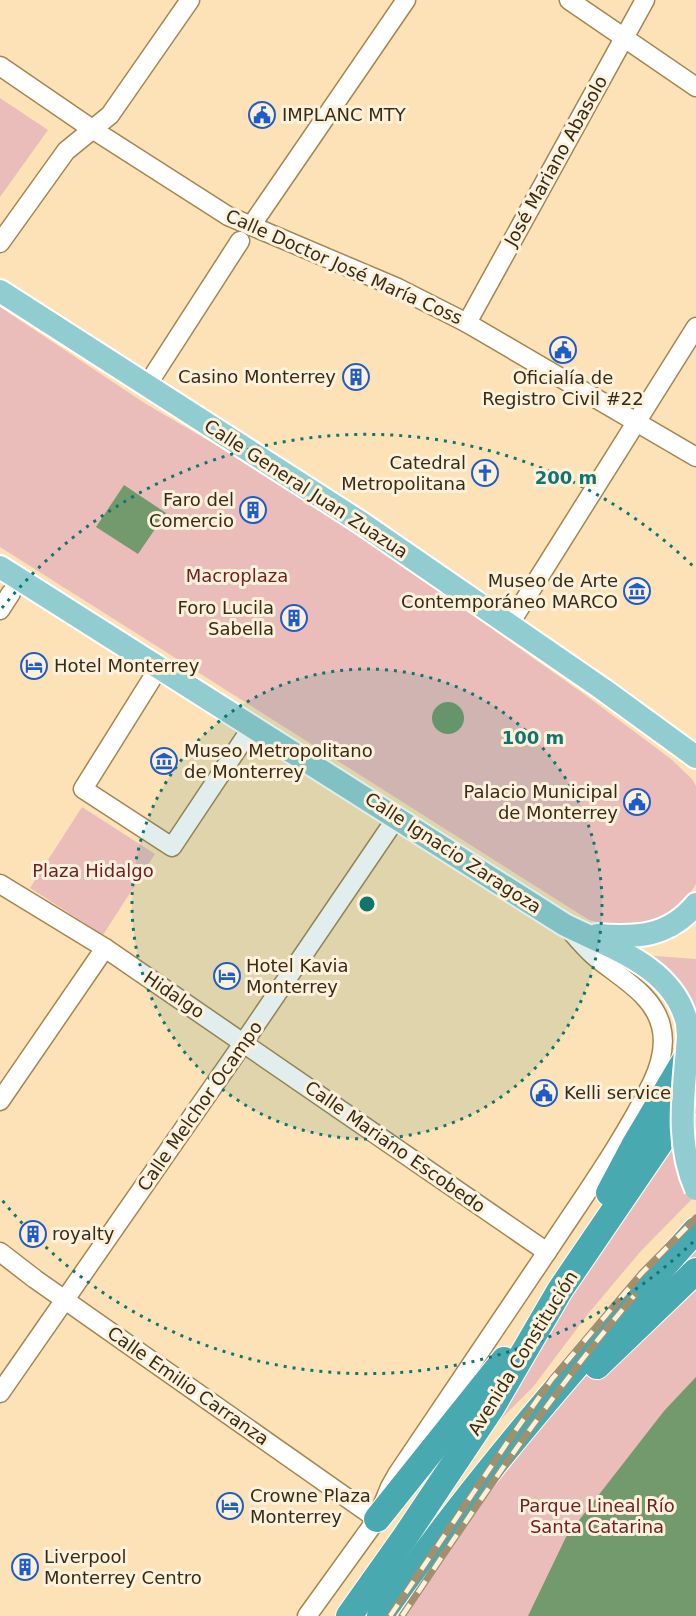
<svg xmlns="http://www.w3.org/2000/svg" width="696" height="1616" viewBox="0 0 696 1616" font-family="'DejaVu Sans',sans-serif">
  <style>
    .green { fill: #eabdbb }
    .water { fill: #729a6c }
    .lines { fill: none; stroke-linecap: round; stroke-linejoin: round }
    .minor-casing { stroke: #a48651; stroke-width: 21 }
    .major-casing { stroke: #fff; stroke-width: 26 }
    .highway-casing { stroke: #fff; stroke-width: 28 }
    .minor { stroke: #fff; stroke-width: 18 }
    .major { stroke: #91ccd0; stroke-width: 22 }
    .highway { stroke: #48aab0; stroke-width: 26 }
    .rail-casing { stroke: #a28f6d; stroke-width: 7 }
    .rail { stroke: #fef1db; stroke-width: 4.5; stroke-dasharray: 14; stroke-linecap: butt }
    .major-bridge-casing { stroke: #fff; stroke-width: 26; stroke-linecap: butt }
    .major-bridge { stroke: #91ccd0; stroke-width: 22 }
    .ring { fill: none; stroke: #0f766e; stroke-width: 3; stroke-dasharray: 3 6 }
    .labels { text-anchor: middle; stroke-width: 6; stroke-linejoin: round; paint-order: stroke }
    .poi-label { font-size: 18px; fill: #372b15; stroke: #fef1db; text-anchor: start }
    .street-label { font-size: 18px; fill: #372b15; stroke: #fef1db }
    .park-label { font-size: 18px; fill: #6e2025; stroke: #fef1db }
    .centre { fill: #0f766e; stroke: #fef1db; stroke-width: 3 }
    .ring-label { font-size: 18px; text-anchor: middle; font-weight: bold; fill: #0f766e; stroke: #fef1db; stroke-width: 6; stroke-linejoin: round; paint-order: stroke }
  </style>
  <rect width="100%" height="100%" fill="#fce2b6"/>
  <g class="green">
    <polygon points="0,98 48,130 0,197"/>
    <path d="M 0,307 L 146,404 L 290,488 L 386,554 L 584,694 L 671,759 L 692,779 L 696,786 L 696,884 C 683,910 645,928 616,926 C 607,925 598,922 589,920 L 0,547 Z"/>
    <polygon points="82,807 155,854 103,935 30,888"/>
    <polygon points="642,955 696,959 696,1014 693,1018"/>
    <polygon points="696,1109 696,1195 640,1252 588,1314 533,1387 479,1441 580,1275"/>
    <polygon points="696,1232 696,1616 400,1616 492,1482 540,1430"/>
  </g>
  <g class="water">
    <polygon points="124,485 166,513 138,554 96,527"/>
    <circle cx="448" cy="718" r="16"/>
    <polygon points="696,1377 696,1616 528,1616 566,1537 664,1411"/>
  </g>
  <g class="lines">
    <defs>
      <g id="minor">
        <polyline points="569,0 696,87"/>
        <polyline points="0,66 92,129 228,216 398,288 467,323 696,457"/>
        <polyline points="251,226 406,0"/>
        <polyline points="0,243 66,151 110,115 190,0"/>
        <polyline points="467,323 645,0"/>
        <polyline points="153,376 240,241"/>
        <polyline points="0,610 11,593"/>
        <polyline points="509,625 696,327"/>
        <polyline points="158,669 83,789 172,847 252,727"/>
        <polyline points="0,884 105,948 547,1252"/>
        <polyline points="0,1101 105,948"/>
        <polyline points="0,1252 35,1279 377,1519"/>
        <polyline points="0,1393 244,1042 397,817"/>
        <path d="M 307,1616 L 377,1519 L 390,1487 L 398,1473 C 449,1397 500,1321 551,1246 C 586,1193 624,1140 652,1083 C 660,1066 666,1045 661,1026 C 653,993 617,976 593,955 C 584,947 576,937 568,928"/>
      </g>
      <g id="major">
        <polyline points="0,291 360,522 604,690 696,757"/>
        <path d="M 0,567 L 565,925 C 611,948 673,966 687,1023"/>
        <path d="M 597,935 C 637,938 669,937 696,904"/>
      </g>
      <g id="highway">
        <polyline points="609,1193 634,1146 691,1050"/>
        <polyline points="597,1366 696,1271"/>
        <polyline points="377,1519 504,1360"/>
        <polyline points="349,1616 405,1537 492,1407 560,1290 696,1090"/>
        <path d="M 380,1616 C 475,1479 585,1354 696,1230"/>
      </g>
    </defs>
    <use href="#minor" class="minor-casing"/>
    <use href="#major" class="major-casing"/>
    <use href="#highway" class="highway-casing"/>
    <use href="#minor" class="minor"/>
    <use href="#major" class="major"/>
    <use href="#highway" class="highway"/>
    <defs>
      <g id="rail">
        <polyline points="390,1616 511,1437 552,1379 641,1274 696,1218"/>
        <path d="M 402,1616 C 477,1505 547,1398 634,1296"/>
      </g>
    </defs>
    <use href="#rail" class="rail-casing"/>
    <use href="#rail" class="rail"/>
    <defs>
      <path id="major-bridge" d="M 687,1023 L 688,1036 C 685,1087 674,1140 696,1189"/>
    </defs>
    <use href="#major-bridge" class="major-bridge-casing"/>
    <use href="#major-bridge" class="major-bridge"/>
  </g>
  <circle cx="367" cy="904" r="235" fill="#0f766e" fill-opacity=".12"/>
  <g class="ring">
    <circle cx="367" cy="904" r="235"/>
    <path d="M693 1242A470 470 0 0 1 2 1200M2 608A470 470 0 0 1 693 566"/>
  </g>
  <defs>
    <symbol id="civic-ring" viewBox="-11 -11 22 22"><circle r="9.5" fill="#fef1db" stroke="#1f5cc8" stroke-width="1.5"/><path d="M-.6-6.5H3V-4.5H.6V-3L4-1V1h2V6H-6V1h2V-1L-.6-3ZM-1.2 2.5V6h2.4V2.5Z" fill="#1f5cc8"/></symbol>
    <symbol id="building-ring" viewBox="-11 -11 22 22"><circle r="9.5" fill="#fef1db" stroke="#1f5cc8" stroke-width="1.5"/><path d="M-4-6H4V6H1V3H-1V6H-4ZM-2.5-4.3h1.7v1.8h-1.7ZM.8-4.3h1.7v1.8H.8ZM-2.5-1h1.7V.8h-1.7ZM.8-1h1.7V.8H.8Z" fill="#1f5cc8"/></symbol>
    <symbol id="church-ring" viewBox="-11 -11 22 22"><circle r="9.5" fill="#fef1db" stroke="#1f5cc8" stroke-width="1.5"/><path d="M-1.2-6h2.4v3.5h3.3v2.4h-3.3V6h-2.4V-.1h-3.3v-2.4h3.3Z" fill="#1f5cc8"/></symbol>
    <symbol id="museum-ring" viewBox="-11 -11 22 22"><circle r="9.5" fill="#fef1db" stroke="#1f5cc8" stroke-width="1.5"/><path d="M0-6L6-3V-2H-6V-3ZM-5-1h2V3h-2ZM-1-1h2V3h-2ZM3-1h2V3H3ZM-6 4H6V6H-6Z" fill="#1f5cc8"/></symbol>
    <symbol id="hotel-ring" viewBox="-11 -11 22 22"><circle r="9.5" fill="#fef1db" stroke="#1f5cc8" stroke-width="1.5"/><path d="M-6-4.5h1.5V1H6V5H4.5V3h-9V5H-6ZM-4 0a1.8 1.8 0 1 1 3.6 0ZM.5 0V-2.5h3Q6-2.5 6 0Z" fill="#1f5cc8"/></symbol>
  </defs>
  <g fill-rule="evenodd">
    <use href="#civic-ring" x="247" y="100" width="30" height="30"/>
    <use href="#civic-ring" x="548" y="335" width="30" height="30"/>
    <use href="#building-ring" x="341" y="362" width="30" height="30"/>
    <use href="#church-ring" x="470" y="458" width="30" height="30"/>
    <use href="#building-ring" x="238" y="495" width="30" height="30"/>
    <use href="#museum-ring" x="622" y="576" width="30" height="30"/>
    <use href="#building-ring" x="279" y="603" width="30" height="30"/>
    <use href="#hotel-ring" x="19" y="651" width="30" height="30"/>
    <use href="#museum-ring" x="149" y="746" width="30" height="30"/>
    <use href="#civic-ring" x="622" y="787" width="30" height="30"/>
    <use href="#hotel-ring" x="212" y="961" width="30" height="30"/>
    <use href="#civic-ring" x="529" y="1078" width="30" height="30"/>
    <use href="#building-ring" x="18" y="1219" width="30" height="30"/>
    <use href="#hotel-ring" x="215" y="1491" width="30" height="30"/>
    <use href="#building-ring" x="10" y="1552" width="30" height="30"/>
  </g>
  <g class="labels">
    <g class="poi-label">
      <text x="282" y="121">IMPLANC MTY</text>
      <text x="336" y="383" text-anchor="end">Casino Monterrey</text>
      <text x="563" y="384" text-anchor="middle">Oficialía de<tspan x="563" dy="21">Registro Civil #22</tspan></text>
      <text x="466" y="469" text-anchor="end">Catedral<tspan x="466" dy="21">Metropolitana</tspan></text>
      <text x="234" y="506" text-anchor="end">Faro del<tspan x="234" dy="21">Comercio</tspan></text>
      <text x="618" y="587" text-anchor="end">Museo de Arte<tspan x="618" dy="21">Contemporáneo MARCO</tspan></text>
      <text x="274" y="614" text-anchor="end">Foro Lucila<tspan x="274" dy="21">Sabella</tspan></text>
      <text x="54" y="672">Hotel Monterrey</text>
      <text x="184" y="757">Museo Metropolitano<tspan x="184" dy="21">de Monterrey</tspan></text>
      <text x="618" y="798" text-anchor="end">Palacio Municipal<tspan x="618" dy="21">de Monterrey</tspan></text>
      <text x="246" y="972">Hotel Kavia<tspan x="246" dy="21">Monterrey</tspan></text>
      <text x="564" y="1099">Kelli service</text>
      <text x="52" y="1240">royalty</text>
      <text x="250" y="1502">Crowne Plaza<tspan x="250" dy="21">Monterrey</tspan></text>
      <text x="44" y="1563">Liverpool<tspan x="44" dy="21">Monterrey Centro</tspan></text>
    </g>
    <g class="street-label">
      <text transform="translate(556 161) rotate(-61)" y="6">José Mariano Abasolo</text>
      <text transform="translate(344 267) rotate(24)" y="6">Calle Doctor José María Coss</text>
      <text transform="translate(306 489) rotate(33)" y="6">Calle General Juan Zuazua</text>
      <text transform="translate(453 853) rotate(33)" y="6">Calle Ignacio Zaragoza</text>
      <text transform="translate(174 995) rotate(34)" y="6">Hidalgo</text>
      <text transform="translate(200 1106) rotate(-55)" y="6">Calle Melchor Ocampo</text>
      <text transform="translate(395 1147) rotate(35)" y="6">Calle Mariano Escobedo</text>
      <text transform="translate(523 1353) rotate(-58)" y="6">Avenida Constitución</text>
      <text transform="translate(188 1386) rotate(35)" y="6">Calle Emilio Carranza</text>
    </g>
    <g class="park-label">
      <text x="237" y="582">Macroplaza</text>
      <text x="93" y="877">Plaza Hidalgo</text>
      <text x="597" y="1512">Parque Lineal Río<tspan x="597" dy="21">Santa Catarina</tspan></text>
    </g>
  </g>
  <circle cx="367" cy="904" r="9" class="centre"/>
  <g class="ring-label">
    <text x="566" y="484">200 m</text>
    <text x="533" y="744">100 m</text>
  </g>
</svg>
